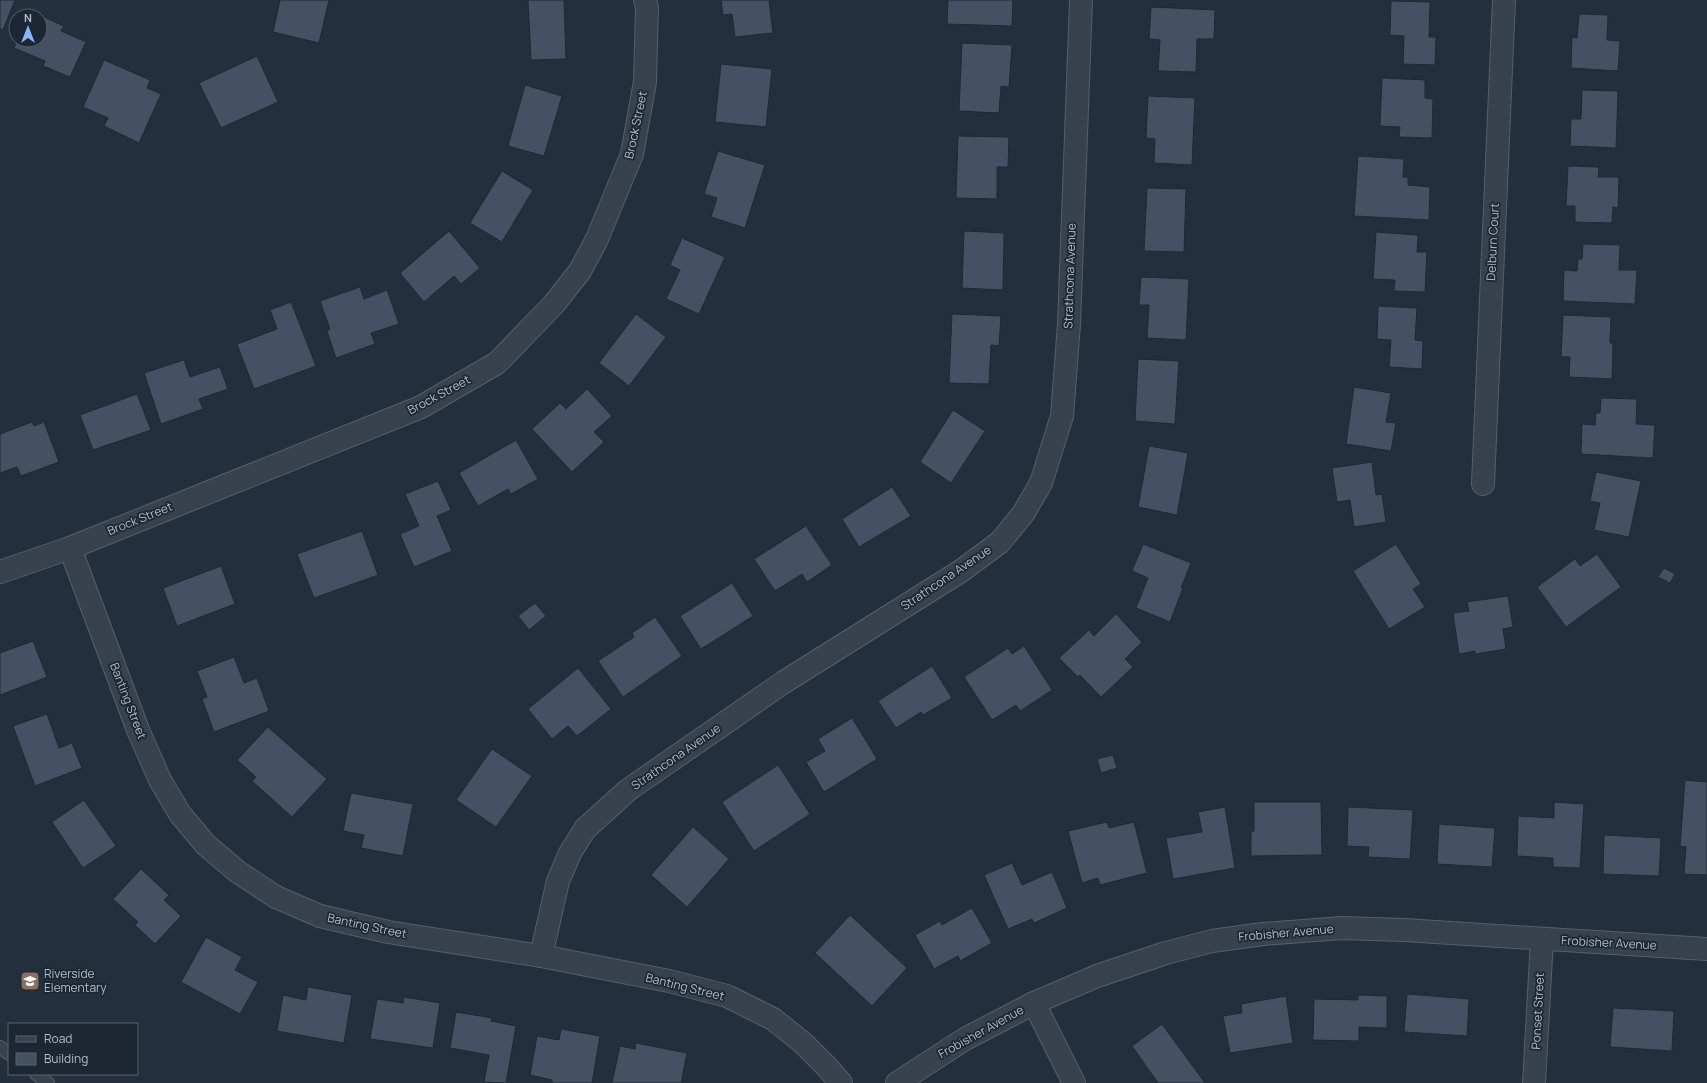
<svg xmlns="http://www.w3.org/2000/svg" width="1707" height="1083" viewBox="0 0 1707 1083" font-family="Manrope,sans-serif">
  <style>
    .building { fill: #455162; stroke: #1f2835 }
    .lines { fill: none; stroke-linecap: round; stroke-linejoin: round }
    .lane-casing { stroke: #565f6c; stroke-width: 14 }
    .street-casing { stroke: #565f6c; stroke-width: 24 }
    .lane { stroke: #38414e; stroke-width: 12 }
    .street { stroke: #38414e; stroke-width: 22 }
    .labels { text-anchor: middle; stroke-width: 3.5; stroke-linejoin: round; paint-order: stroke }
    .street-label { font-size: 12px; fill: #b4bcc9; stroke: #1d2633 }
    .poi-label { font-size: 12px; fill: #b4bcc9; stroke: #1d2633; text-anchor: start }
  </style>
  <rect width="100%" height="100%" fill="#242f3e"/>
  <g class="building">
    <polygon points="0,0 15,0 3,30 0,29"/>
    <polygon points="280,0 329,0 319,43 273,32"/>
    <polygon points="528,0 564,0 566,59 531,60"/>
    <polygon points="721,0 769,0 773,33 735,37 732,14 723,15"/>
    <polygon points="948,0 1013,0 1012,26 947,24"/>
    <polygon points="1391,1 1430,2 1429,37 1436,37 1435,65 1403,64 1404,36 1390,35"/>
    <polygon points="1151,7 1215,10 1214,39 1197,39 1196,72 1158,71 1160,40 1149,39"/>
    <polygon points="30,11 64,26 61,31 86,42 70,77 43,66 45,61 14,48 17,40 40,40 40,16 28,16"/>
    <polygon points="1579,14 1608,15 1607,40 1620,41 1618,71 1571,68 1572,37 1577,38"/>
    <polygon points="962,43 1012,45 1009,87 1001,86 999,113 959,111"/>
    <polygon points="257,56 278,102 221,128 199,83"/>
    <polygon points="104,60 150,80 147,88 161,94 139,143 104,126 108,118 83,107"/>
    <polygon points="721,64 772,69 766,127 715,122"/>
    <polygon points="1382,78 1425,80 1425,98 1433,99 1432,138 1399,137 1400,127 1380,126"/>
    <polygon points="525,85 562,96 544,156 508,146"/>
    <polygon points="1582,90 1618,91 1616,148 1570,146 1571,119 1581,119"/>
    <polygon points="1148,96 1195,98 1192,165 1154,163 1155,139 1146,138"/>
    <polygon points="958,136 1009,137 1008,167 997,167 997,199 956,198"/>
    <polygon points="718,151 765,165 745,228 711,217 717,198 704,194"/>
    <polygon points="1358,156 1404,159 1403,177 1408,177 1408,185 1430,187 1429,220 1354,216"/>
    <polygon points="1568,166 1599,167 1598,177 1619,177 1618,208 1613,207 1612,223 1575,222 1575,206 1566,206"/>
    <polygon points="502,171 533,190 502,242 470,223"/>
    <polygon points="1147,188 1186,189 1184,252 1144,251"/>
    <polygon points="449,231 480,268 461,284 454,276 424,302 400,273"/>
    <polygon points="964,231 1004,233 1003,290 962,288"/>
    <polygon points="1376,232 1418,235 1417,252 1427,252 1425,292 1394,291 1395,280 1373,279"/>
    <polygon points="682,238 725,257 699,314 666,299 680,270 670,265"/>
    <polygon points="1583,244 1620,245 1619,270 1637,270 1635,304 1563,301 1564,270 1577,271 1578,259 1582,259"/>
    <polygon points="1141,277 1189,279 1186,340 1147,338 1149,305 1139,305"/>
    <polygon points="360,287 364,299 387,290 399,324 371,333 375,344 336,358 327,331 330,329 320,301"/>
    <polygon points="291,302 316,366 254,389 237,344 277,329 270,310"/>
    <polygon points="1378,306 1417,308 1415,340 1423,341 1422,369 1389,367 1391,340 1377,339"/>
    <polygon points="636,314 666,337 629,386 599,363"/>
    <polygon points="952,314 1001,316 999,346 991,345 989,384 949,383"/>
    <polygon points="1563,315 1611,317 1610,343 1613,343 1612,379 1569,377 1570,357 1561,357"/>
    <polygon points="1138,359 1179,361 1175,424 1135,421"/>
    <polygon points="184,360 190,377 220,367 228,389 199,399 203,409 161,424 144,373"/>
    <polygon points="1354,387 1391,393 1386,422 1396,423 1391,451 1346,444"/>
    <polygon points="587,389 612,416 594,432 604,442 572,472 532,429 560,403 566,409"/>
    <polygon points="137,394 151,430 93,450 80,415"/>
    <polygon points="1601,398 1637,399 1636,424 1655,425 1653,458 1581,454 1582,424 1595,425 1596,413 1600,413"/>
    <polygon points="953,410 985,431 951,483 920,462"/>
    <polygon points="32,422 34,426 44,422 59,462 21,476 17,467 0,473 0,434"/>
    <polygon points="516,440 538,479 511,494 508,489 478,506 459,473"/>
    <polygon points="1149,446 1188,453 1177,515 1138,507"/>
    <polygon points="1372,462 1376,495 1382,494 1386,522 1354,527 1350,500 1337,502 1332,468"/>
    <polygon points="1596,472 1641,481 1629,537 1594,530 1600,503 1590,501"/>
    <polygon points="438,481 451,510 437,516 452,551 414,567 400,534 419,526 405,494"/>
    <polygon points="892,487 911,516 859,547 842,519"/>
    <polygon points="806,526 832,565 807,582 802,574 775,591 754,559"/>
    <polygon points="362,531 378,575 314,598 297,554"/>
    <polygon points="1143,544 1191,563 1181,588 1183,588 1170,622 1136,608 1148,578 1132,571"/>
    <polygon points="1396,544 1421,584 1413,589 1425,607 1389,629 1353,571"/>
    <polygon points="1597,554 1621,587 1566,627 1537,587 1575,559 1580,566"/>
    <polygon points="221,566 235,604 177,626 163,588"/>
    <polygon points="1664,568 1675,574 1670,583 1658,577"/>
    <polygon points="732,583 753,616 701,649 680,616"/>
    <polygon points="1508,596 1513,627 1503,629 1506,649 1475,654 1475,651 1459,654 1453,613 1469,611 1467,602"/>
    <polygon points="535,603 546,616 529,630 518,616"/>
    <polygon points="1116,614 1142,642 1125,659 1133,667 1101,697 1080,675 1078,677 1059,658 1089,630 1094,636"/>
    <polygon points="655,617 682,656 623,697 598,661 634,637 632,633"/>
    <polygon points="33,641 47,677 0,695 0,653"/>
    <polygon points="1024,646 1052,690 1020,711 1016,705 992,720 964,677 1008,648 1012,654"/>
    <polygon points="234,657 244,683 257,678 269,711 214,732 202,699 207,697 197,671"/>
    <polygon points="932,666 952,698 923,715 921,712 896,728 878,701"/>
    <polygon points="578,668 611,709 577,736 568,726 552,739 528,709"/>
    <polygon points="47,714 59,748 72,743 82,768 35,786 13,726"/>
    <polygon points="852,718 877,759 824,792 806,762 825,751 818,739"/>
    <polygon points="268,727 327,779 292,817 252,781 256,777 237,760"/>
    <polygon points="492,749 532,776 496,827 456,800"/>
    <polygon points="1113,755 1117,768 1101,773 1097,759"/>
    <polygon points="778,765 810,814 754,851 722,802"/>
    <polygon points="1685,780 1707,782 1707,875 1684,874 1686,847 1680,846"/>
    <polygon points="351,793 413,804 403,856 361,848 364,835 343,831"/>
    <polygon points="84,800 116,846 83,868 52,822"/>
    <polygon points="1254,802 1321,802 1322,855 1251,856 1251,832 1254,831"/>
    <polygon points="1554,802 1584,804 1580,868 1553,867 1553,858 1517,856 1518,816 1554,818"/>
    <polygon points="1225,807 1235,868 1173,879 1166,838 1202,832 1198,812"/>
    <polygon points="1348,807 1413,810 1410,859 1368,857 1369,847 1347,846"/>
    <polygon points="1107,822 1109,828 1134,822 1147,873 1100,885 1098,878 1082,883 1068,831"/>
    <polygon points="1439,824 1495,828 1492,867 1437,864"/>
    <polygon points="693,827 729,859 687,907 651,875"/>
    <polygon points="1604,835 1661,838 1659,876 1603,874"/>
    <polygon points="1012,863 1022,885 1052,872 1067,908 1034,923 1032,919 1008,929 984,875"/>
    <polygon points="141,869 169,895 164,900 181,916 155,944 135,925 138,922 113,899"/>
    <polygon points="972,908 992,943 960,961 958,956 934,969 915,935 940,921 942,925"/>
    <polygon points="850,915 907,968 872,1006 815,953"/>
    <polygon points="206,937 242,957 235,970 258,982 240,1014 181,982"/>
    <polygon points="308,987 352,995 344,1043 277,1031 283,995 306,1000"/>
    <polygon points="1407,994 1469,999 1467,1036 1404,1032"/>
    <polygon points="1358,995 1387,996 1387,1028 1359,1027 1359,1041 1313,1040 1314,999 1358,1000"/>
    <polygon points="1286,996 1293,1043 1230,1053 1223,1016 1242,1013 1241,1004"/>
    <polygon points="404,997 440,1003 433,1048 370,1039 377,999 403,1003"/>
    <polygon points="1613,1008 1674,1011 1672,1051 1610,1047"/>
    <polygon points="456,1012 492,1018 491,1021 516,1026 506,1083 484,1082 489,1055 450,1048"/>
    <polygon points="1162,1024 1205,1083 1158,1083 1132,1046"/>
    <polygon points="561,1029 600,1036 592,1083 552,1083 552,1080 530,1075 537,1036 559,1040"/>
    <polygon points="636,1043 687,1053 681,1083 612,1083 620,1046 635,1049"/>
  </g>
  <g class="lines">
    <defs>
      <g id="lane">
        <polyline points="0,1047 9,1054"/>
        <polyline points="36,1074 48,1083"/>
      </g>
      <g id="street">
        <polyline points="1483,484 1504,0"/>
        <polyline points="70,548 138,730 160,780 180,814 206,845 238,872 276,897 320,916 388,932 541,956 669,981 727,996 773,1019 803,1043 827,1067 841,1083"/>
        <polyline points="0,572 70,548 421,407 497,363 554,304 580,271 597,239 632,154 645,82 647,8 645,0"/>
        <polyline points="541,956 558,881 570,853 585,829 628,790 784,682 961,571 1000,542 1023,514 1041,483 1062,416 1069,324 1081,0"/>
        <polyline points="1034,1003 1074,1083"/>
        <polyline points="897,1083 965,1039 1034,1003 1097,976 1166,953 1212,941 1263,934 1342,928 1404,930 1707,949"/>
        <polyline points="1534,1083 1542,939"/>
      </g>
    </defs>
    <use href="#lane" class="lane-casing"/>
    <use href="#street" class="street-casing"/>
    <use href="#lane" class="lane"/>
    <use href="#street" class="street"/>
  </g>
  <defs>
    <symbol id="school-square" viewBox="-11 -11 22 22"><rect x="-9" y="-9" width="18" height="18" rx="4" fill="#8d6e63" stroke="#1d2633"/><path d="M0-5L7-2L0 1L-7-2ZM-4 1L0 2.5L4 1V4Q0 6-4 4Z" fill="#fff"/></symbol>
  </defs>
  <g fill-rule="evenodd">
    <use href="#school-square" x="19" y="970" width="22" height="22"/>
  </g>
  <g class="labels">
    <g class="street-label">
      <text transform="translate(636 125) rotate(-78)" y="4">Brock Street</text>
      <text transform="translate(1493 242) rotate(-87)" y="4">Delburn Court</text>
      <text transform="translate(1070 276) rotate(-88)" y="4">Strathcona Avenue</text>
      <text transform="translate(439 395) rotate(-28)" y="4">Brock Street</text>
      <text transform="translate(140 519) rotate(-22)" y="4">Brock Street</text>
      <text transform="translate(946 578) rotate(-34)" y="4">Strathcona Avenue</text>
      <text transform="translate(128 701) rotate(69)" y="4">Banting Street</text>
      <text transform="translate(676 757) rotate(-35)" y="4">Strathcona Avenue</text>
      <text transform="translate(367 926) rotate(12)" y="4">Banting Street</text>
      <text transform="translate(1286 933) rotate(-5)" y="4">Frobisher Avenue</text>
      <text transform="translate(1609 943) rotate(3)" y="4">Frobisher Avenue</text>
      <text transform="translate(685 987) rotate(14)" y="4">Banting Street</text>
      <text transform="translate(1538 1011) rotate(-87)" y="4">Ponset Street</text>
      <text transform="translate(981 1032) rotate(-29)" y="4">Frobisher Avenue</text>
    </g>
    <g class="poi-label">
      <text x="44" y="978">Riverside<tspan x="44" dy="14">Elementary</tspan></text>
    </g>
  </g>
  <rect x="8" y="1023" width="130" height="52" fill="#1d2633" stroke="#59626f"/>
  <rect x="16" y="1036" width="20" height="6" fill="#38414e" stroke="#59626f"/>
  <text x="44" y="1043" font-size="12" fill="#b4bcc9">Road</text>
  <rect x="16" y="1053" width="20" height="12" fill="#455162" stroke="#59626f"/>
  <text x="44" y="1063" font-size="12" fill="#b4bcc9">Building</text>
  <g transform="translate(28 28)"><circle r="19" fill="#1d2633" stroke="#59626f"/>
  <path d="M0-3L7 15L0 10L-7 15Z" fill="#8ab4f8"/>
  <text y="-6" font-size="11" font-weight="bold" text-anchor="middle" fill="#b4bcc9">N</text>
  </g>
</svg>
